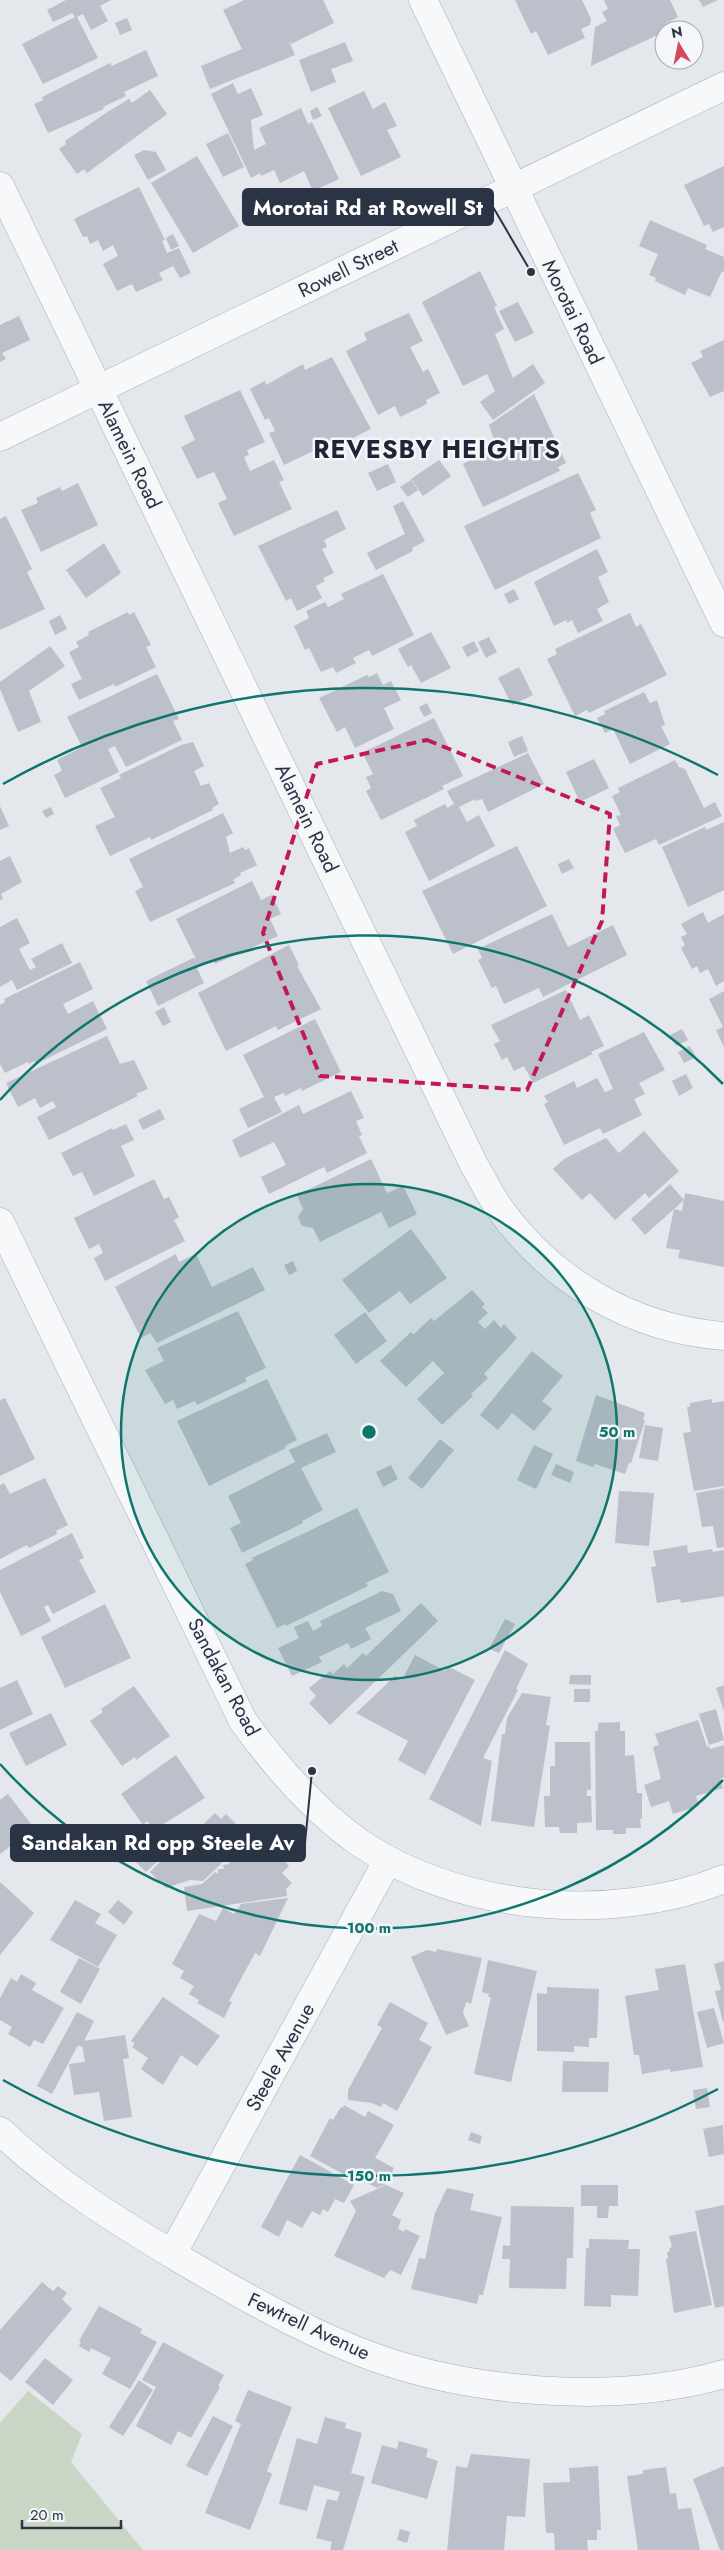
<svg xmlns="http://www.w3.org/2000/svg" width="724" height="2550" viewBox="0 0 724 2550" font-family="Jost,sans-serif">
  <style>
    .green { fill: #c9d6c5 }
    .building { fill: #bbc0ca }
    .lines { fill: none; stroke-linecap: round; stroke-linejoin: round }
    .street-casing { stroke: #a9aeb7; stroke-width: 29 }
    .street { stroke: #f7f8fa; stroke-width: 28 }
    .marked { fill: none; stroke: #c2185b; stroke-width: 4; stroke-dasharray: 10 6; stroke-linejoin: round }
    .ring { fill: none; stroke: #0f766e; stroke-width: 2.5 }
    .labels { text-anchor: middle; stroke-width: 5; stroke-linejoin: round; paint-order: stroke }
    .street-label { font-size: 20px; fill: #2b3445; stroke: #f4f6f9 }
    .district-label { font-size: 25px; font-weight: bold; letter-spacing: 1px; fill: #1d2536; stroke: #f4f6f9 }
    .centre { fill: #0f766e; stroke: #f4f6f9; stroke-width: 2.5 }
    .ring-label { font-size: 15px; text-anchor: middle; font-weight: bold; fill: #0f766e; stroke: #f4f6f9; stroke-width: 5; stroke-linejoin: round; paint-order: stroke }
    .leader { fill: none; stroke: #2b3445; stroke-width: 2 }
    .callout-dot { fill: #2b3445; stroke: #f4f6f9; stroke-width: 2 }
    .callout { fill: #2b3445; stroke: #2b3445; stroke-width: 2 }
    .callout-label { font-size: 21px; text-anchor: middle; font-weight: bold; fill: #fff }
  </style>
  <rect width="100%" height="100%" fill="#e4e7ec"/>
  <polygon class="green" points="28,2391 82,2434 71,2462 143,2550 0,2550 0,2423"/>
  <g class="building">
    <polygon points="66,0 111,0 100,6 108,21 91,30 83,14 77,17 98,58 43,84 22,44 75,17 72,13 53,22 47,10"/>
    <polygon points="244,0 323,0 334,23 291,44 289,41 295,55 210,89 201,66 242,49 223,10"/>
    <polygon points="515,0 582,0 591,19 590,25 581,29 585,38 548,55 536,31 531,34"/>
    <polygon points="604,0 670,0 678,17 665,24 668,30 664,30 664,32 591,66 595,27 607,21 602,12 608,9"/>
    <polygon points="699,0 718,0 703,7"/>
    <polygon points="127,18 132,30 120,35 115,23"/>
    <polygon points="345,42 353,61 331,69 336,82 311,92 299,60"/>
    <polygon points="146,50 158,76 124,92 126,96 103,107 104,109 48,133 34,104 43,100 42,97 110,63 112,66"/>
    <polygon points="233,83 238,94 251,88 263,115 251,120 254,150 266,144 259,128 301,108 308,124 312,122 339,179 313,191 304,171 280,183 274,170 261,176 260,173 251,178 211,94"/>
    <polygon points="150,90 167,114 87,173 84,169 77,174 59,149 66,144 65,141 106,113 129,99 132,103"/>
    <polygon points="364,91 373,109 385,102 397,126 387,130 401,157 361,176 328,108"/>
    <polygon points="317,107 322,116 313,120 310,111"/>
    <polygon points="228,133 244,167 223,177 206,144"/>
    <polygon points="144,150 156,152 166,170 148,180 134,155"/>
    <polygon points="197,156 239,226 193,253 151,183"/>
    <polygon points="724,166 724,227 713,232 709,224 704,226 684,185"/>
    <polygon points="139,187 165,240 162,241 167,253 179,248 191,273 180,278 173,266 159,273 163,280 136,292 132,284 117,291 103,264 118,256 113,245 103,251 98,240 90,244 87,236 83,237 74,219"/>
    <polygon points="650,220 707,245 705,249 724,257 724,272 722,271 710,297 688,288 685,295 655,281 656,278 649,275 658,254 639,246"/>
    <polygon points="173,234 179,246 171,250 166,238"/>
    <polygon points="480,271 497,306 494,307 504,329 495,334 513,378 533,364 545,383 493,420 480,402 495,391 487,374 463,386 422,302"/>
    <polygon points="518,302 534,333 515,342 499,311"/>
    <polygon points="409,313 423,341 410,347 423,372 428,369 440,393 426,400 427,404 400,417 395,406 378,415 346,351 367,340 364,333"/>
    <polygon points="19,316 30,340 2,353 6,359 0,362 0,325"/>
    <polygon points="724,340 724,391 710,397 691,363 703,357 700,351"/>
    <polygon points="332,357 371,429 332,448 330,443 284,465 269,433 275,431 269,418 265,420 250,389 265,381 266,385 303,364 305,370"/>
    <polygon points="240,390 265,442 247,450 249,455 244,457 250,471 274,460 284,480 279,482 292,509 234,536 218,503 227,499 214,472 197,479 181,447 195,440 184,416"/>
    <polygon points="534,394 566,463 558,467 560,471 483,507 463,464 473,459 472,456 496,445 489,425"/>
    <polygon points="439,460 451,476 423,496 411,479"/>
    <polygon points="388,464 396,482 377,491 368,473"/>
    <polygon points="578,473 596,510 590,513 601,538 495,590 464,526"/>
    <polygon points="411,480 418,490 408,497 400,487"/>
    <polygon points="78,483 98,525 41,552 21,510 38,503 36,498 60,487 62,491"/>
    <polygon points="403,501 425,541 412,548 413,551 376,570 367,553 405,534 393,506"/>
    <polygon points="337,510 346,529 324,540 327,547 322,549 334,573 323,578 325,581 316,586 322,598 297,611 291,598 286,601 258,546"/>
    <polygon points="6,516 32,569 27,572 45,609 0,630 0,519"/>
    <polygon points="104,543 121,573 86,598 66,570"/>
    <polygon points="597,549 608,572 598,577 609,602 597,609 603,621 578,633 572,620 567,623 566,620 554,626 534,582"/>
    <polygon points="383,574 414,635 372,656 369,650 353,658 356,663 336,673 333,667 321,672 309,648 305,650 294,626 309,618 306,611 325,602 328,607 344,599 341,594"/>
    <polygon points="514,589 519,599 509,604 504,594"/>
    <polygon points="128,612 129,615 134,612 151,645 146,647 156,667 115,687 114,684 79,700 71,684 82,679 69,652 79,647 76,642 89,635 88,632"/>
    <polygon points="630,613 636,627 641,624 667,675 589,713 587,710 575,716 547,659 557,654 555,649"/>
    <polygon points="60,615 67,629 55,635 49,621"/>
    <polygon points="431,632 451,668 421,683 411,665 408,667 398,649"/>
    <polygon points="489,637 497,652 486,658 478,642"/>
    <polygon points="474,641 479,651 467,657 462,647"/>
    <polygon points="50,646 65,666 29,691 41,722 18,732 0,689 0,682"/>
    <polygon points="519,667 533,695 512,705 498,678"/>
    <polygon points="377,673 383,685 391,681 401,700 384,708 394,729 355,748 345,727 337,732 319,698 367,675 369,677"/>
    <polygon points="157,674 179,719 173,721 182,740 126,767 115,746 108,749 119,772 65,798 54,775 62,771 57,760 82,747 67,717"/>
    <polygon points="644,692 650,703 657,700 665,725 661,726 670,744 630,764 613,729 605,733 597,718 605,714 604,711"/>
    <polygon points="427,703 432,713 424,717 419,707"/>
    <polygon points="434,718 463,776 442,786 444,789 381,820 366,791 371,788 366,777 373,774 364,756 368,754 366,751"/>
    <polygon points="522,736 528,751 514,757 508,742"/>
    <polygon points="193,742 204,766 194,771 201,786 209,783 219,804 212,808 213,810 151,840 150,837 110,856 95,826 115,817 100,788 121,778 119,775 181,745"/>
    <polygon points="528,753 544,784 488,812 482,799 476,801 475,799 459,807 467,822 479,815 495,846 429,881 405,832 417,826 414,820 445,804 447,808 454,804 447,791"/>
    <polygon points="594,759 609,788 580,802 566,772"/>
    <polygon points="675,760 679,767 685,769 704,808 715,802 722,816 659,845 656,839 625,853 613,829 620,825 616,816 621,815 612,796 620,792 618,788"/>
    <polygon points="0,806 9,826 0,830"/>
    <polygon points="51,807 54,814 46,818 42,811"/>
    <polygon points="223,813 233,833 226,837 230,853 243,847 245,850 249,848 257,865 240,873 241,875 233,880 235,883 150,922 135,891 143,887 129,859"/>
    <polygon points="724,822 724,890 688,907 662,847 705,827 706,830"/>
    <polygon points="517,846 547,906 453,954 422,891"/>
    <polygon points="10,856 22,882 1,894 3,899 0,900 0,861"/>
    <polygon points="569,859 574,868 562,874 558,864"/>
    <polygon points="252,881 261,900 272,895 281,914 270,919 278,936 215,964 213,960 197,968 204,983 158,1006 146,981 193,958 196,959 176,919"/>
    <polygon points="703,912 708,923 724,914 724,981 716,986 708,969 700,973 697,966 692,969 681,948 685,945 681,937 687,934 681,924"/>
    <polygon points="552,914 568,947 613,925 627,955 543,997 539,988 504,1004 496,986 492,988 478,960 482,958 478,949"/>
    <polygon points="17,918 30,943 19,949 30,970 36,967 31,959 62,943 72,963 17,990 12,980 0,987 0,927"/>
    <polygon points="289,945 299,965 297,966 321,1009 278,1030 276,1026 226,1051 198,993"/>
    <polygon points="80,962 93,989 63,1004 68,1014 93,1001 107,1029 36,1064 34,1061 29,1064 28,1062 5,1073 0,1064 0,1005 5,1002 4,999"/>
    <polygon points="566,990 580,1020 589,1015 604,1046 591,1052 593,1054 533,1083 524,1066 514,1071 507,1057 502,1060 494,1044 500,1041 491,1025"/>
    <polygon points="724,991 724,1047 716,1030 723,1027 709,999"/>
    <polygon points="164,1007 171,1022 163,1026 155,1012"/>
    <polygon points="315,1019 341,1072 302,1091 301,1088 285,1096 284,1093 274,1097 282,1112 248,1128 239,1109 264,1097 243,1055"/>
    <polygon points="682,1029 688,1040 676,1046 670,1035"/>
    <polygon points="644,1032 665,1070 639,1083 645,1094 634,1099 642,1115 603,1134 600,1128 564,1145 544,1104 548,1102 544,1096 574,1081 577,1088 597,1078 605,1092 613,1089 598,1054"/>
    <polygon points="107,1036 120,1064 134,1060 148,1089 136,1094 138,1096 49,1140 37,1117 56,1107 53,1101 40,1108 35,1098 18,1107 6,1083"/>
    <polygon points="690,1046 696,1057 684,1063 678,1052"/>
    <polygon points="686,1074 693,1088 679,1096 672,1081"/>
    <polygon points="351,1091 364,1118 356,1121 362,1135 359,1136 367,1153 327,1173 324,1167 269,1194 261,1177 286,1165 274,1142 240,1158 232,1140 299,1105 303,1114"/>
    <polygon points="160,1109 165,1119 143,1130 138,1120"/>
    <polygon points="126,1124 134,1140 121,1146 135,1176 94,1196 82,1172 73,1176 61,1153 112,1128 113,1130"/>
    <polygon points="644,1131 679,1171 649,1198 645,1193 615,1220 590,1193 582,1200 553,1169 564,1159 606,1138 619,1153"/>
    <polygon points="371,1159 387,1193 403,1186 417,1214 389,1228 381,1212 320,1242 313,1228 302,1226 298,1217 303,1209 297,1195"/>
    <polygon points="154,1179 164,1199 169,1197 179,1217 174,1220 185,1241 105,1281 94,1258 103,1253 99,1244 89,1249 74,1218"/>
    <polygon points="670,1184 684,1200 645,1235 631,1219"/>
    <polygon points="685,1193 724,1201 724,1267 678,1258 680,1250 666,1248 674,1209 682,1211"/>
    <polygon points="411,1229 447,1278 410,1304 400,1291 369,1313 342,1280"/>
    <polygon points="176,1254 179,1262 196,1254 212,1287 253,1267 265,1290 157,1343 150,1333 141,1338 115,1287"/>
    <polygon points="293,1261 297,1271 289,1275 284,1265"/>
    <polygon points="472,1290 485,1304 482,1307 488,1313 478,1322 485,1329 494,1320 501,1328 504,1324 517,1338 484,1374 488,1378 471,1394 473,1396 442,1425 417,1399 444,1373 433,1361 406,1387 380,1361 411,1332 414,1334 431,1318 434,1321"/>
    <polygon points="238,1311 266,1368 245,1378 247,1381 197,1405 195,1401 177,1409 173,1400 165,1404 145,1370 164,1361 157,1348"/>
    <polygon points="365,1312 387,1341 356,1364 334,1335"/>
    <polygon points="532,1351 563,1376 542,1401 552,1409 534,1431 512,1413 498,1430 480,1415"/>
    <polygon points="267,1379 297,1440 285,1446 286,1448 209,1486 177,1421"/>
    <polygon points="596,1395 645,1413 643,1420 645,1421 631,1463 629,1463 625,1474 595,1464 593,1467 576,1461"/>
    <polygon points="5,1398 35,1459 0,1476 0,1400"/>
    <polygon points="712,1399 712,1403 724,1401 724,1486 694,1491 683,1433 691,1432 687,1407 690,1407 690,1403"/>
    <polygon points="645,1425 663,1428 658,1461 639,1458"/>
    <polygon points="327,1433 336,1452 301,1468 323,1510 302,1521 303,1523 242,1553 230,1528 241,1523 228,1496 295,1462 289,1450"/>
    <polygon points="440,1439 454,1450 422,1489 408,1478"/>
    <polygon points="534,1445 553,1454 536,1489 517,1480"/>
    <polygon points="556,1464 574,1472 570,1483 551,1475"/>
    <polygon points="391,1465 398,1479 383,1487 376,1472"/>
    <polygon points="45,1478 68,1525 56,1531 57,1534 29,1548 27,1545 0,1559 0,1485 4,1483 10,1494"/>
    <polygon points="724,1488 724,1547 717,1548 713,1526 702,1527 696,1493"/>
    <polygon points="619,1491 654,1493 649,1546 615,1543"/>
    <polygon points="357,1508 389,1572 366,1583 368,1586 286,1626 285,1624 277,1628 245,1564 253,1560 252,1558"/>
    <polygon points="72,1533 84,1558 79,1560 96,1592 53,1614 48,1605 44,1607 51,1621 21,1636 0,1592 0,1570"/>
    <polygon points="687,1545 688,1553 712,1549 713,1552 724,1550 724,1596 681,1603 680,1599 657,1603 651,1567 656,1566 653,1551"/>
    <polygon points="382,1591 393,1594 401,1611 365,1628 371,1639 351,1649 348,1643 319,1657 322,1662 292,1676 278,1648 299,1638 294,1627 308,1621 313,1631 322,1626 320,1621"/>
    <polygon points="421,1603 438,1621 330,1725 309,1703 316,1696 309,1688 330,1671 333,1674 344,1664 347,1668 363,1653 366,1656"/>
    <polygon points="105,1604 131,1658 65,1688 41,1637"/>
    <polygon points="505,1619 515,1624 499,1653 489,1649"/>
    <polygon points="505,1650 528,1664 516,1689 518,1690 483,1758 492,1761 481,1826 429,1799"/>
    <polygon points="415,1655 445,1671 447,1666 475,1680 425,1775 398,1760 408,1741 356,1713 395,1676 402,1680"/>
    <polygon points="570,1675 591,1675 591,1685 569,1684"/>
    <polygon points="17,1680 33,1714 0,1730 0,1688"/>
    <polygon points="724,1685 724,1711 716,1688"/>
    <polygon points="134,1686 170,1736 136,1760 135,1757 122,1766 90,1721 103,1712 101,1709"/>
    <rect x="574" y="1689" width="16" height="13"/>
    <polygon points="522,1693 551,1697 546,1725 550,1726 534,1827 491,1821 502,1734 505,1734 507,1718"/>
    <polygon points="716,1709 724,1740 709,1745 699,1714"/>
    <polygon points="51,1713 67,1745 26,1766 9,1733"/>
    <polygon points="698,1720 707,1747 709,1746 710,1749 724,1745 724,1777 720,1779 723,1788 696,1796 699,1806 673,1814 669,1801 651,1807 644,1785 661,1779 653,1747 659,1745 655,1734"/>
    <polygon points="620,1722 620,1731 625,1731 625,1756 634,1755 637,1793 642,1793 642,1819 640,1819 641,1828 626,1828 626,1834 613,1834 613,1830 596,1830 595,1731 598,1731 598,1723"/>
    <polygon points="555,1742 590,1742 591,1790 587,1790 587,1796 591,1796 592,1822 577,1823 577,1833 560,1833 559,1827 545,1827 544,1796 550,1796 550,1766 555,1766"/>
    <polygon points="176,1755 205,1798 154,1830 147,1821 143,1825 121,1794"/>
    <polygon points="8,1794 34,1828 0,1854 0,1800"/>
    <polygon points="215,1813 221,1819 226,1814 249,1837 203,1881 190,1880 166,1888 150,1872 168,1854 171,1856"/>
    <polygon points="166,1827 179,1841 146,1872 133,1859"/>
    <polygon points="252,1842 264,1855 272,1847 289,1866 282,1873 292,1883 286,1889 287,1896 187,1911 184,1887 202,1884 215,1872 218,1874 218,1869 224,1869 223,1865 229,1864 229,1861"/>
    <polygon points="0,1882 34,1913 0,1955"/>
    <polygon points="288,1898 260,1956 255,1953 229,2001 232,2002 224,2018 197,2003 199,2000 189,1994 194,1986 180,1978 184,1971 172,1964 199,1914 216,1921 223,1908 234,1914 241,1904"/>
    <polygon points="75,1900 101,1914 95,1923 117,1935 98,1967 50,1940"/>
    <polygon points="118,1900 133,1912 124,1925 108,1912"/>
    <polygon points="437,1949 482,1958 471,2004 466,2002 463,2013 469,2026 446,2035 411,1957 427,1950 436,1952"/>
    <polygon points="79,1958 100,1969 81,2004 60,1992"/>
    <polygon points="488,1960 537,1971 511,2082 474,2074 491,1997 488,1997 489,1994 482,1992"/>
    <polygon points="724,1961 724,2022 723,2022 715,1991 721,1990 714,1964"/>
    <polygon points="685,1964 703,2067 670,2072 670,2069 642,2074 639,2055 634,2055 625,1996 659,1990 655,1969"/>
    <polygon points="21,1974 36,1983 32,1990 64,2008 43,2044 34,2040 30,2047 8,2034 12,2027 0,2020 0,1998 11,1978 17,1982"/>
    <polygon points="547,1987 599,1989 597,2038 589,2038 589,2047 574,2046 574,2052 537,2051 537,1993 547,1994"/>
    <polygon points="163,1997 220,2036 197,2066 181,2055 163,2085 141,2069 148,2058 132,2047 135,2043 131,2041"/>
    <polygon points="390,2002 428,2023 419,2040 432,2047 397,2111 383,2103 381,2107 372,2103 348,2100 348,2090 382,2028 377,2025"/>
    <polygon points="714,2008 724,2043 707,2048 697,2012"/>
    <polygon points="77,2012 94,2021 84,2041 125,2035 129,2058 123,2059 132,2117 104,2121 99,2092 74,2095 69,2064 85,2062 82,2045 81,2047 78,2045 52,2094 37,2086"/>
    <polygon points="563,2061 609,2062 608,2092 562,2092"/>
    <polygon points="707,2088 710,2107 696,2109 693,2090"/>
    <polygon points="344,2105 365,2117 368,2111 394,2125 375,2158 394,2168 386,2184 377,2188 346,2172 345,2175 310,2156 330,2118 333,2120 341,2107 343,2108"/>
    <polygon points="723,2125 724,2154 709,2157 703,2129"/>
    <polygon points="471,2132 482,2136 480,2144 468,2140"/>
    <polygon points="300,2155 354,2185 344,2203 335,2199 328,2212 323,2209 320,2215 312,2211 302,2228 287,2220 279,2237 261,2227"/>
    <polygon points="386,2185 404,2193 392,2215 401,2220 398,2229 404,2232 405,2229 420,2236 401,2275 390,2270 384,2278 334,2256 356,2211 350,2201"/>
    <polygon points="581,2185 618,2185 618,2206 609,2206 608,2218 597,2218 597,2206 581,2206"/>
    <polygon points="447,2188 474,2194 470,2210 502,2217 483,2295 479,2295 477,2304 411,2289 419,2258 425,2259 435,2213"/>
    <polygon points="724,2205 724,2306 715,2308 695,2211"/>
    <polygon points="511,2206 574,2207 573,2258 567,2258 566,2289 509,2288 510,2259 502,2259 503,2245 510,2246"/>
    <polygon points="696,2231 712,2305 674,2313 666,2259 668,2259 667,2252 670,2251 669,2248 672,2247 669,2236"/>
    <polygon points="589,2239 629,2240 628,2249 640,2249 638,2296 611,2295 611,2307 584,2306 586,2248 589,2248"/>
    <polygon points="42,2282 53,2291 58,2286 67,2293 62,2299 72,2309 11,2381 0,2372 0,2330"/>
    <polygon points="99,2306 142,2329 140,2333 157,2342 130,2389 102,2374 111,2358 91,2348 89,2352 79,2346 81,2342 79,2341"/>
    <polygon points="163,2342 224,2375 218,2386 220,2387 191,2438 178,2431 171,2445 136,2426 156,2387 142,2380"/>
    <polygon points="45,2358 73,2380 53,2405 25,2382"/>
    <polygon points="139,2380 153,2390 123,2436 109,2427"/>
    <polygon points="248,2390 292,2407 267,2471 272,2474 250,2530 205,2513 241,2424 235,2421"/>
    <polygon points="213,2416 233,2426 207,2476 186,2466"/>
    <polygon points="325,2417 346,2423 345,2428 362,2433 351,2473 365,2477 343,2550 330,2550 332,2542 316,2538 327,2499 337,2501 340,2492 314,2485 307,2511 279,2504 297,2438 317,2444"/>
    <polygon points="399,2441 428,2449 426,2457 438,2461 427,2499 371,2483 382,2445 397,2449"/>
    <polygon points="471,2454 530,2459 525,2517 507,2516 504,2550 447,2550 456,2466 467,2468"/>
    <polygon points="598,2466 601,2530 597,2530 597,2540 587,2540 588,2550 555,2550 554,2533 546,2533 543,2483 570,2482 569,2468"/>
    <polygon points="724,2466 724,2550 720,2550 693,2479"/>
    <polygon points="666,2467 670,2494 676,2493 678,2509 691,2508 700,2550 638,2550 627,2476 643,2474 643,2470"/>
    <polygon points="400,2529 410,2532 407,2543 397,2540"/>
  </g>
  <g class="lines">
    <defs>
      <g id="street">
        <polyline points="423,0 724,623"/>
        <path d="M 0,186 L 474,1165 C 482,1178 489,1193 497,1205 C 550,1281 632,1329 724,1336"/>
        <polyline points="0,437 724,86"/>
        <path d="M 0,1222 L 243,1721 C 276,1767 313,1810 360,1843 C 460,1911 614,1924 724,1879"/>
        <path d="M 0,2131 C 55,2183 117,2221 182,2260 C 238,2293 295,2326 355,2350 C 461,2393 613,2406 724,2374"/>
        <polyline points="172,2254 388,1860"/>
      </g>
    </defs>
    <use href="#street" class="street-casing"/>
    <use href="#street" class="street"/>
  </g>
  <path class="marked" d="M 427,740 L 610,814 L 602,921 L 527,1090 L 320,1076 L 263,933 L 317,764 Z"/>
  <circle cx="369" cy="1432" r="248" fill="#0f766e" fill-opacity=".12"/>
  <g class="ring">
    <circle cx="369" cy="1432" r="248"/>
    <path d="M723 1780A496 496 0 0 1 0 1764M0 1100A496 496 0 0 1 723 1084"/>
    <path d="M718 2089A744 744 0 0 1 3 2080M3 784A744 744 0 0 1 718 775"/>
  </g>
  <g class="labels">
    <g class="street-label">
      <text transform="translate(348 268) rotate(-26)" y="7">Rowell Street</text>
      <text transform="translate(573 312) rotate(64)" y="7">Morotai Road</text>
      <text transform="translate(130 454) rotate(64)" y="7">Alamein Road</text>
      <text transform="translate(307 818) rotate(64)" y="7">Alamein Road</text>
      <text transform="translate(224 1677) rotate(62)" y="7">Sandakan Road</text>
      <text transform="translate(280 2057) rotate(-61)" y="7">Steele Avenue</text>
      <text transform="translate(309 2326) rotate(25)" y="7">Fewtrell Avenue</text>
    </g>
    <g class="district-label">
      <text x="437" y="458">REVESBY HEIGHTS</text>
    </g>
  </g>
  <circle cx="369" cy="1432" r="8" class="centre"/>
  <g class="ring-label">
    <text x="617" y="1437">50 m</text>
    <text x="369" y="1933">100 m</text>
    <text x="369" y="2181">150 m</text>
  </g>
  <path class="leader" d="M531 272L493 207M312 1771L305 1843"/>
  <g class="callout-dot">
    <circle cx="531" cy="272" r="5"/>
    <circle cx="312" cy="1771" r="5"/>
  </g>
  <g class="callout">
    <rect x="243" y="189" width="250" height="36" rx="5"/>
    <rect x="11" y="1825" width="294" height="36" rx="5"/>
  </g>
  <g class="callout-label">
    <text x="368" y="215">Morotai Rd at Rowell St</text>
    <text x="158" y="1850">Sandakan Rd opp Steele Av</text>
  </g>
  <g transform="translate(679 45) rotate(350)"><circle r="24" fill="#f4f6f9" stroke="#a4a8b1"/>
  <path d="M0-4L9 19L0 12L-9 19Z" fill="#d1495b"/>
  <text y="-8" font-size="14" font-weight="bold" text-anchor="middle" fill="#2b3445">N</text>
  </g>
  <path d="M22 2520v8h99v-8" fill="none" stroke="#2b3445" stroke-width="2.5"/>
  <text x="30" y="2520" font-size="15" fill="#2b3445" stroke="#f4f6f9" stroke-width="4" paint-order="stroke">20 m</text>
</svg>
